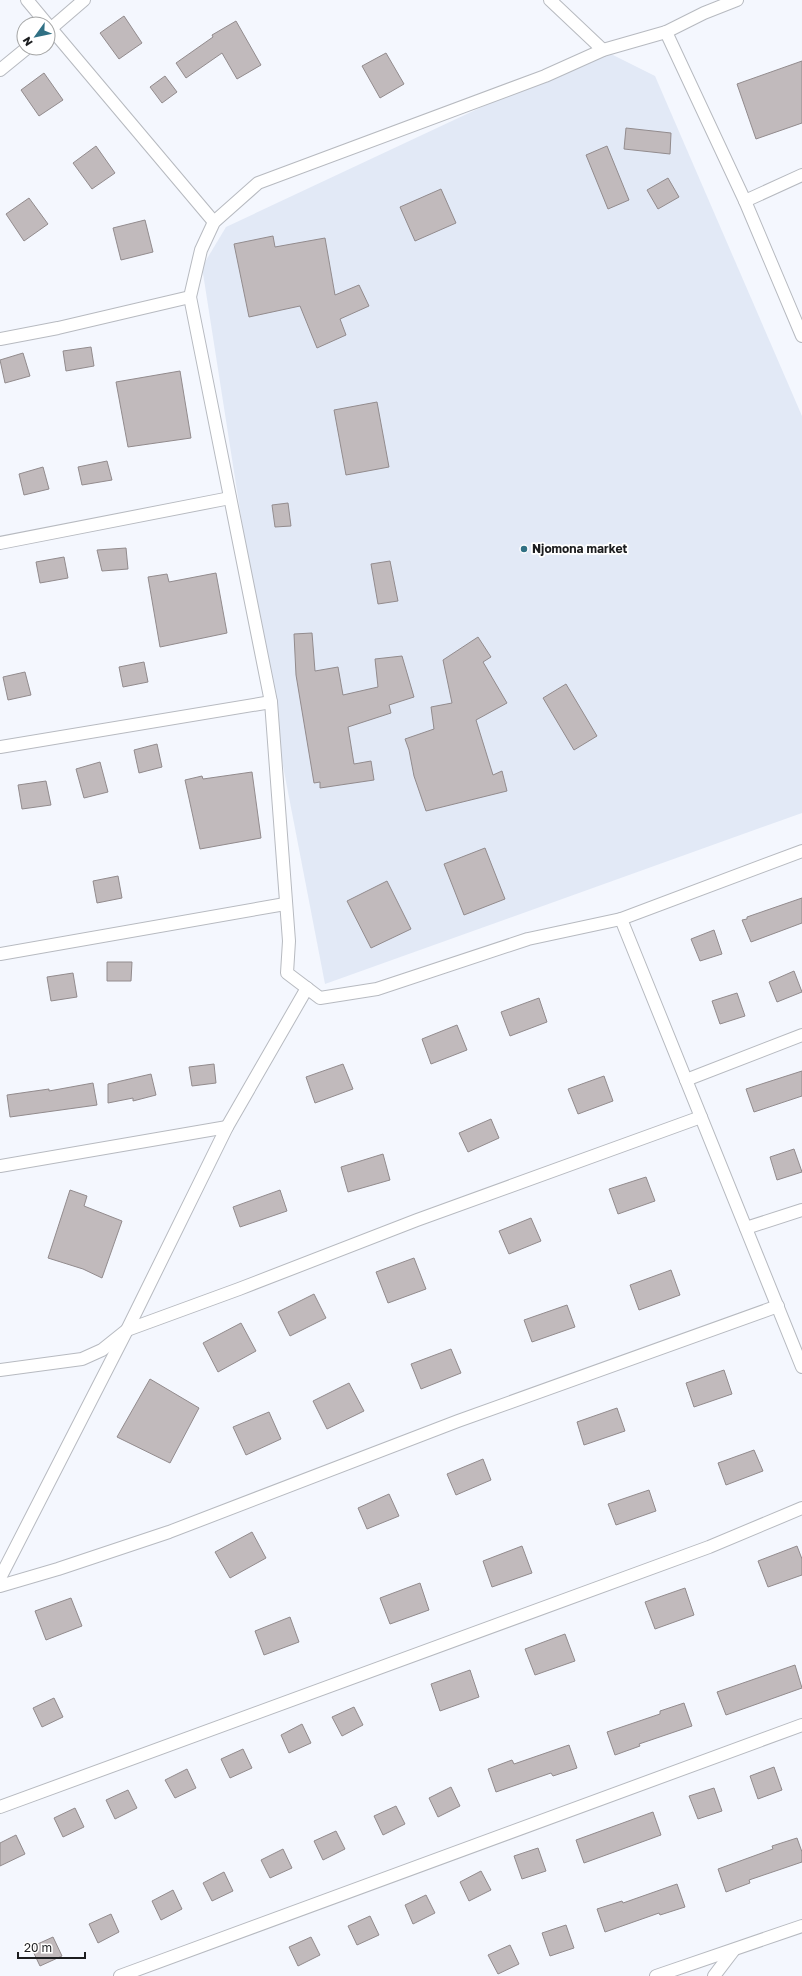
<svg xmlns="http://www.w3.org/2000/svg" width="802" height="1976" viewBox="0 0 802 1976" font-family="'Golos Text',sans-serif">
  <style>
    .built { fill: #e2e9f6 }
    .building { fill: #c1babc; stroke: #928b8d }
    .lines { fill: none; stroke-linecap: round; stroke-linejoin: round }
    .lane-casing { stroke: #b7bac0; stroke-width: 14 }
    .lane { stroke: #fff; stroke-width: 12 }
    .poi-dot { fill: #307084; stroke: #fff; stroke-width: 1.5 }
    .labels { text-anchor: middle; stroke-width: 3.5; stroke-linejoin: round; paint-order: stroke }
    .poi-label { font-size: 12px; font-weight: bold; fill: #1c1d1f; stroke: #fff; text-anchor: start }
  </style>
  <rect width="100%" height="100%" fill="#f4f7fe"/>
  <polygon class="built" points="603,50 655,76 802,416 802,813 325,984 267,683 202,267 226,227"/>
  <g class="building">
    <polygon points="124,16 142,43 119,59 100,33"/>
    <polygon points="236,21 261,65 237,79 222,53 186,78 176,63 213,37 212,35"/>
    <polygon points="386,53 404,84 380,98 362,66"/>
    <polygon points="802,61 802,123 756,139 737,84"/>
    <polygon points="44,73 63,100 39,116 21,90"/>
    <polygon points="165,76 177,92 162,103 150,87"/>
    <polygon points="626,128 671,133 670,154 624,149"/>
    <polygon points="96,146 115,173 92,189 73,163"/>
    <polygon points="607,146 629,200 608,209 586,155"/>
    <polygon points="668,178 679,197 658,209 647,190"/>
    <polygon points="441,189 456,223 415,241 400,207"/>
    <polygon points="29,198 48,224 24,241 6,214"/>
    <polygon points="145,220 153,252 121,260 113,228"/>
    <polygon points="273,236 275,247 325,238 335,295 359,285 369,306 340,319 346,335 317,348 300,306 249,317 234,244"/>
    <polygon points="91,347 94,366 66,371 63,351"/>
    <polygon points="23,353 30,376 5,383 0,360"/>
    <polygon points="180,371 191,438 128,447 116,382"/>
    <polygon points="377,402 389,467 346,475 334,410"/>
    <polygon points="107,461 112,480 82,485 78,467"/>
    <polygon points="43,467 49,489 24,495 19,474"/>
    <polygon points="288,503 291,526 275,527 272,505"/>
    <polygon points="126,548 128,569 102,571 97,550"/>
    <polygon points="64,557 68,578 40,583 36,562"/>
    <polygon points="390,561 398,601 378,604 371,564"/>
    <polygon points="216,573 227,633 160,647 148,577 167,574 169,582"/>
    <polygon points="312,633 315,671 338,667 343,695 378,687 375,659 402,656 414,697 389,705 391,713 348,727 354,764 371,761 374,780 320,788 320,782 314,783 296,675 294,634"/>
    <polygon points="478,637 491,657 483,662 507,703 476,720 493,775 502,771 507,791 426,811 414,776 409,750 405,739 434,729 431,707 452,703 443,660"/>
    <polygon points="144,662 148,682 123,687 119,667"/>
    <polygon points="25,672 31,695 8,700 3,677"/>
    <polygon points="566,684 597,736 574,750 543,698"/>
    <polygon points="157,744 162,767 139,773 134,750"/>
    <polygon points="100,762 108,792 84,798 76,769"/>
    <polygon points="252,772 261,838 200,849 185,780 202,776 203,779"/>
    <polygon points="46,781 51,805 22,809 18,785"/>
    <polygon points="485,848 505,899 464,915 444,864"/>
    <polygon points="118,876 122,898 97,903 93,881"/>
    <polygon points="387,881 411,929 371,948 347,901"/>
    <polygon points="802,898 802,923 751,942 742,920 747,919 747,917"/>
    <polygon points="714,930 722,954 700,961 691,939"/>
    <polygon points="107,962 132,962 131,981 107,981"/>
    <polygon points="794,971 802,992 777,1002 769,982"/>
    <polygon points="73,973 77,997 51,1001 47,977"/>
    <polygon points="737,993 745,1016 720,1024 712,1001"/>
    <polygon points="539,998 547,1022 510,1036 501,1012"/>
    <polygon points="457,1025 467,1050 431,1064 422,1039"/>
    <polygon points="214,1064 216,1083 192,1086 189,1067"/>
    <polygon points="343,1064 353,1089 315,1103 306,1077"/>
    <polygon points="802,1071 802,1096 754,1112 746,1089"/>
    <polygon points="151,1074 156,1095 133,1101 133,1098 108,1103 108,1084"/>
    <polygon points="604,1076 613,1101 578,1114 568,1089"/>
    <polygon points="93,1083 97,1105 10,1117 7,1095 49,1089 49,1091"/>
    <polygon points="491,1119 499,1138 468,1152 459,1133"/>
    <polygon points="794,1149 802,1172 777,1180 770,1157"/>
    <polygon points="383,1154 390,1180 348,1192 341,1167"/>
    <polygon points="646,1177 655,1201 618,1214 609,1189"/>
    <polygon points="70,1190 87,1196 84,1206 122,1221 102,1278 83,1269 48,1258"/>
    <polygon points="280,1190 287,1211 240,1227 233,1207"/>
    <polygon points="531,1218 541,1241 509,1254 499,1231"/>
    <polygon points="414,1258 426,1289 388,1303 376,1272"/>
    <polygon points="671,1270 680,1295 639,1310 630,1285"/>
    <polygon points="314,1294 326,1318 290,1336 278,1312"/>
    <polygon points="567,1305 575,1327 532,1342 524,1320"/>
    <polygon points="241,1323 256,1351 218,1372 203,1343"/>
    <polygon points="451,1349 461,1373 421,1389 411,1364"/>
    <polygon points="724,1370 732,1394 694,1407 686,1383"/>
    <polygon points="150,1379 199,1408 170,1463 117,1437"/>
    <polygon points="349,1383 364,1411 327,1429 313,1401"/>
    <polygon points="617,1408 625,1431 584,1445 577,1422"/>
    <polygon points="269,1412 281,1439 246,1455 233,1427"/>
    <polygon points="754,1450 763,1471 726,1485 718,1463"/>
    <polygon points="483,1459 491,1480 456,1495 447,1474"/>
    <polygon points="649,1490 656,1511 616,1525 608,1504"/>
    <polygon points="389,1494 399,1516 367,1529 358,1508"/>
    <polygon points="252,1532 266,1558 230,1578 215,1552"/>
    <polygon points="522,1546 532,1573 492,1587 483,1561"/>
    <polygon points="797,1546 802,1559 802,1575 768,1587 758,1561"/>
    <polygon points="420,1583 429,1610 390,1624 380,1598"/>
    <polygon points="685,1588 694,1615 655,1629 645,1602"/>
    <polygon points="71,1598 82,1626 46,1640 35,1611"/>
    <polygon points="290,1617 299,1642 264,1655 255,1631"/>
    <polygon points="565,1634 575,1661 535,1675 525,1649"/>
    <polygon points="795,1665 802,1688 726,1715 717,1692"/>
    <polygon points="470,1670 479,1697 440,1711 431,1684"/>
    <polygon points="54,1698 63,1717 42,1727 33,1708"/>
    <polygon points="684,1703 692,1726 639,1744 640,1746 615,1755 607,1732 660,1714 660,1711"/>
    <polygon points="354,1707 363,1725 342,1736 332,1717"/>
    <polygon points="302,1724 311,1743 289,1753 281,1735"/>
    <polygon points="569,1745 577,1768 553,1776 551,1773 496,1792 488,1769 512,1760 514,1764"/>
    <polygon points="243,1749 252,1768 230,1778 221,1759"/>
    <polygon points="774,1767 782,1790 758,1799 750,1776"/>
    <polygon points="187,1769 196,1788 175,1798 165,1780"/>
    <polygon points="451,1787 460,1806 438,1817 429,1798"/>
    <polygon points="714,1788 722,1811 698,1819 689,1796"/>
    <polygon points="128,1790 137,1808 115,1819 106,1800"/>
    <polygon points="396,1806 405,1824 383,1835 374,1816"/>
    <polygon points="75,1808 84,1827 63,1837 54,1818"/>
    <polygon points="653,1812 661,1835 584,1863 576,1840"/>
    <polygon points="336,1831 345,1849 323,1860 314,1841"/>
    <polygon points="16,1835 25,1854 0,1866 0,1843"/>
    <polygon points="797,1838 802,1852 802,1862 749,1880 750,1883 726,1892 718,1869 773,1849 772,1846"/>
    <polygon points="538,1848 546,1871 522,1879 514,1856"/>
    <polygon points="283,1849 292,1868 270,1878 261,1860"/>
    <polygon points="481,1871 491,1890 469,1901 460,1882"/>
    <polygon points="224,1872 233,1891 212,1901 203,1883"/>
    <polygon points="677,1884 685,1907 660,1915 659,1913 605,1932 597,1909 622,1901 623,1903"/>
    <polygon points="173,1890 182,1909 161,1920 152,1901"/>
    <polygon points="426,1895 435,1913 413,1924 405,1905"/>
    <polygon points="111,1914 119,1932 98,1943 89,1924"/>
    <polygon points="370,1916 379,1935 357,1945 348,1926"/>
    <polygon points="566,1925 574,1948 550,1956 542,1933"/>
    <polygon points="53,1937 62,1956 40,1966 31,1947"/>
    <polygon points="311,1937 320,1955 298,1966 289,1947"/>
    <polygon points="510,1945 519,1964 498,1974 488,1955"/>
  </g>
  <g class="lines">
    <defs>
      <g id="lane">
        <polyline points="27,0 47,24"/>
        <polyline points="550,0 603,50"/>
        <polyline points="737,0 704,13 666,32 603,50 545,76 258,183 214,222 201,250 190,297 271,702 289,941 287,973 320,998 377,989 528,939 621,919 802,851"/>
        <polyline points="48,25 214,222"/>
        <polyline points="48,31 84,0"/>
        <polyline points="666,32 745,201 802,336"/>
        <polyline points="0,70 27,48"/>
        <polyline points="745,201 802,175"/>
        <polyline points="0,339 58,328 190,297"/>
        <polyline points="0,543 230,498"/>
        <polyline points="0,747 271,702"/>
        <polyline points="621,919 802,1367"/>
        <polyline points="0,954 285,904"/>
        <polyline points="686,1080 802,1035"/>
        <polyline points="0,1166 227,1127"/>
        <polyline points="746,1228 802,1210"/>
        <polyline points="0,1370 82,1359 102,1350 127,1330 239,1289 417,1220 701,1117"/>
        <polyline points="0,1578 127,1330 227,1127 307,988"/>
        <polyline points="0,1586 58,1569 169,1532 458,1421 778,1306"/>
        <polyline points="0,1807 709,1547 802,1508"/>
        <polyline points="120,1976 802,1725"/>
        <polyline points="656,1976 802,1926"/>
        <polyline points="714,1976 733,1951"/>
      </g>
    </defs>
    <use href="#lane" class="lane-casing"/>
    <use href="#lane" class="lane"/>
  </g>
  <circle class="poi-dot" cx="524" cy="549" r="4"/>
  <g class="labels">
    <g class="poi-label">
      <text x="532" y="553">Njomona market</text>
    </g>
  </g>
  <g transform="translate(36 36) rotate(237)"><circle r="19" fill="#ffffff" stroke="#a4a5a5"/>
  <path d="M0-3L7 15L0 10L-7 15Z" fill="#307084"/>
  <text y="-6" font-size="11" font-weight="bold" text-anchor="middle" fill="#1c1d1f">N</text>
  </g>
  <path d="M18 1952v6h67v-6" fill="none" stroke="#1c1d1f" stroke-width="2"/>
  <text x="24" y="1952" font-size="12" fill="#1c1d1f" stroke="#ffffff" stroke-width="3" paint-order="stroke">20 m</text>
</svg>
